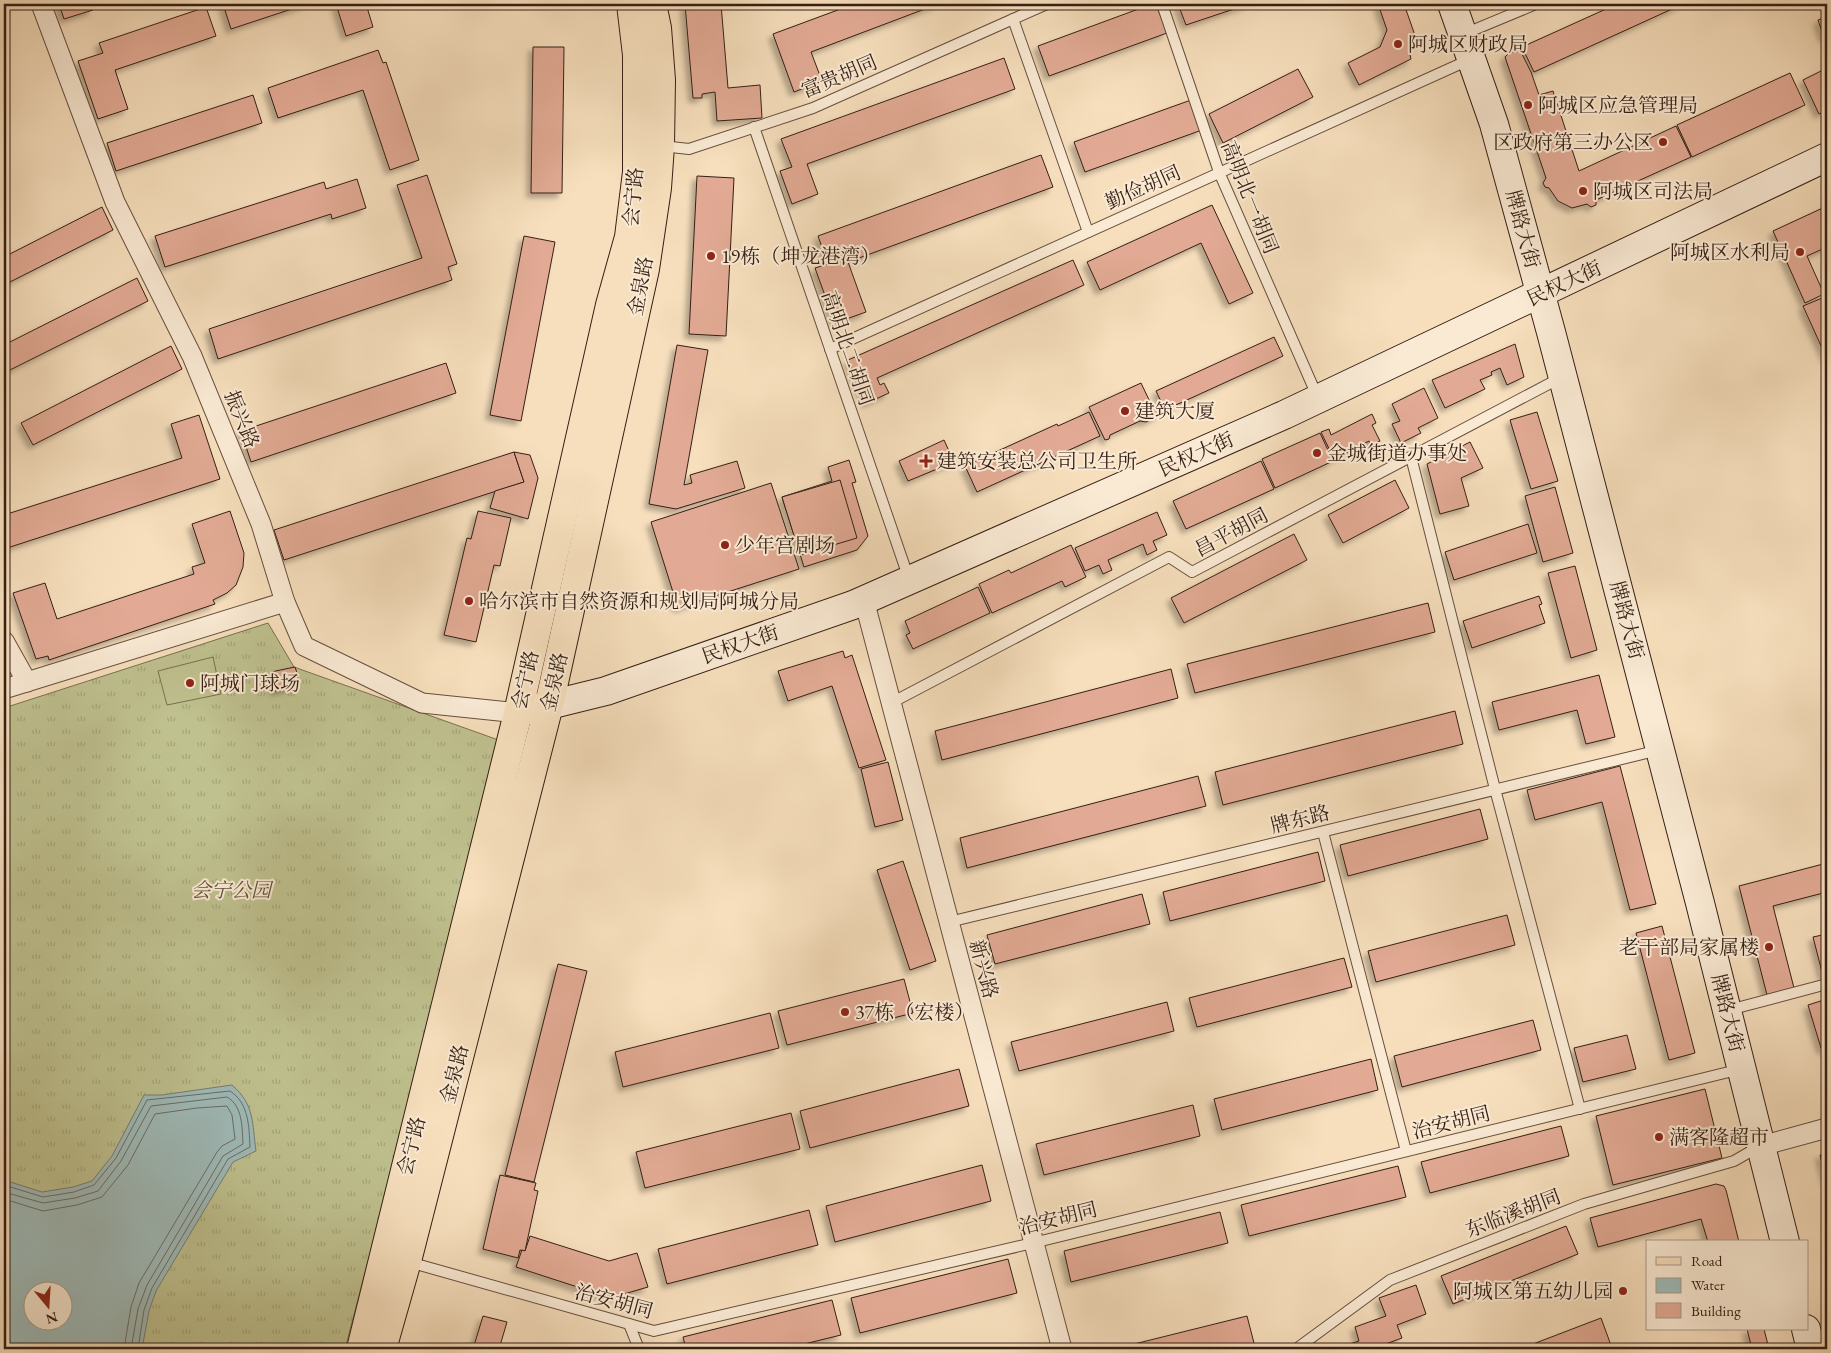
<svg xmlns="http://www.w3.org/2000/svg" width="1831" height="1353" viewBox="0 0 1831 1353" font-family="'EB Garamond','Noto Serif SC',serif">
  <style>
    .grass { fill: url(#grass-tufts); stroke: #7a7052; fill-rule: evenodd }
    .garden { fill: #bfc18f; stroke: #7a7052 }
    .water { fill: #9fbbb9; stroke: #757d77; fill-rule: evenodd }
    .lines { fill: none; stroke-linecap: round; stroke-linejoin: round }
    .shore { stroke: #6a6d66; stroke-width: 1 }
    .building { fill: #e2aa94; stroke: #351f14; filter: url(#shadow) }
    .lane-casing { stroke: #664f3e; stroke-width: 12 }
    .street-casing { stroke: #664f3e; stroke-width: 21 }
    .secondary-casing { stroke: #351f14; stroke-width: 30 }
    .primary-casing { stroke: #351f14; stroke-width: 30 }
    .lane { stroke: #faead4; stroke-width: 10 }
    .street { stroke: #faead4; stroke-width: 19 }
    .secondary { stroke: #faead4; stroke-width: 28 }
    .primary { stroke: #f7dfbd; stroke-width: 28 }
    .poi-dot { fill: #8f2418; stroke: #faead4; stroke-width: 2 }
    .labels { text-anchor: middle; stroke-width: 4; stroke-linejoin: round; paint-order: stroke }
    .poi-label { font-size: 20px; fill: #351f14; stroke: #faead4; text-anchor: start }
    .street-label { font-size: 20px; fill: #351f14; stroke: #faead4 }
    .park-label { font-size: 20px; font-style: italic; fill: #5e5039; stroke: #faead4 }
  </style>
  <defs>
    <pattern id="grass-tufts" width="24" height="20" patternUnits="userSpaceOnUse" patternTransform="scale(1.25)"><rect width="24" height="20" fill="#bfc18f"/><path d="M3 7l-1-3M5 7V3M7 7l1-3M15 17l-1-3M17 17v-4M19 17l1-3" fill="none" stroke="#a5a57a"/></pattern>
    <filter id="shadow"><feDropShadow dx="-4.5" dy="4.5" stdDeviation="2.5" flood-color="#0004"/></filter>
  </defs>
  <rect width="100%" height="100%" fill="#f7dfbd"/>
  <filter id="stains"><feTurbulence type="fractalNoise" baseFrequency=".004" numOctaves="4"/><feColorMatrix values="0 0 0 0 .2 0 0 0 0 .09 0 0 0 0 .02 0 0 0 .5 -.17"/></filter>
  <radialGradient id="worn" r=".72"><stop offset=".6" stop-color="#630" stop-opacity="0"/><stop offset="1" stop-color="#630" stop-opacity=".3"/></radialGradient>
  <path class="grass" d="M 268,623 L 294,667 L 504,742 L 345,1349 L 4,1349 L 4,708 ZM 32,1290 L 62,1290 L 62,1320 L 32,1320 Z"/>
  <polygon class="garden" points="213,657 221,694 167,705 158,671"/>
  <path class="water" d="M 232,1085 C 255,1105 252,1123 256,1151 L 233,1162 L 156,1291 L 149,1311 L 142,1349 L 4,1349 L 4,1180 L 42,1192 L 73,1187 L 92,1181 L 112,1156 L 144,1095 L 162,1095 ZM 32,1290 L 62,1290 L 62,1320 L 32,1320 Z"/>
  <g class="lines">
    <g class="shore">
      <path d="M 4,1185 L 43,1197 L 74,1192 L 94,1185 L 116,1158 L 147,1100 L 230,1091 C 249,1103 249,1127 250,1147 L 228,1159 L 152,1288 L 144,1310 L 138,1349"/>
      <path d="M 4,1192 L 43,1203 L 75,1198 L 98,1191 L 121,1161 L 151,1106 L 227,1097 C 243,1106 242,1128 243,1144 L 223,1156 L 147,1285 L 138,1309 L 131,1349"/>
      <polyline points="4,1199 43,1211 77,1205 102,1197 128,1165 155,1114 197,1108 227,1106 232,1115 235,1139 222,1146 217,1152 139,1283 131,1307 124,1349"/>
    </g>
  </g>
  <g class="building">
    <polygon points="59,4 91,4 93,10 64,19"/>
    <polygon points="223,4 307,4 231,29"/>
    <polygon points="336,4 366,4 373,27 346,36"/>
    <polygon points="685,4 721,4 728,88 760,85 762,118 717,121 715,92 702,94 702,98 693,98"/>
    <polygon points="854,4 938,4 811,52 822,81 794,92 773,34"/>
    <polygon points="1152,4 1156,4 1167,33 1049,76 1038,46"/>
    <polygon points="1178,4 1249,4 1186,25"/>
    <polygon points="1378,4 1404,4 1417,41 1409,50 1411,59 1359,85 1348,63 1380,47 1387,30"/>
    <polygon points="1617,4 1683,4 1534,72 1522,47"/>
    <polygon points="206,7 216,36 115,70 128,109 98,119 78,61 103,53 99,43"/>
    <polygon points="1827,17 1827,37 1824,38 1818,20"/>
    <polygon points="533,47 564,47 562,193 531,193"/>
    <polygon points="378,50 383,63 386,62 419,160 390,170 363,90 278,118 268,88"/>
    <polygon points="1520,50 1531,72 1539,95 1553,91 1579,171 1676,126 1691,157 1596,200 1596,205 1591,207 1587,204 1572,208 1558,201 1549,188 1545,187 1543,183 1546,178 1505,57 1509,53"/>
    <polygon points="1004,58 1015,89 807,164 818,194 792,204 780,171 792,167 781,139"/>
    <polygon points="1827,68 1827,110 1819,114 1803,80"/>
    <polygon points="1298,69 1313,97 1223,143 1209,114"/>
    <polygon points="1790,73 1805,105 1692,157 1677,125"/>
    <polygon points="253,95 262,123 116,171 107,143"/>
    <polygon points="1191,100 1202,130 1085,172 1074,142"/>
    <polygon points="1041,155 1053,187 848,262 866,312 835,323 815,268 828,264 818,236"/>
    <polygon points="427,175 457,264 448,267 452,280 218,359 209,329 422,258 397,185"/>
    <polygon points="697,176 734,178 726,336 689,334"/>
    <polygon points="357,179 366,208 332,219 331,214 165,267 155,236 324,182 326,189"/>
    <polygon points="1212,205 1253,293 1229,304 1201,243 1100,290 1087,262"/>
    <polygon points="1827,206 1827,247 1807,256 1824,294 1805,303 1773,231"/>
    <polygon points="102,207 113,230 4,285 4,257"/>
    <polygon points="524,236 555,242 521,421 490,415"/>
    <polygon points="1073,260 1084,285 877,378 880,385 884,383 889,393 867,403 848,360"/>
    <polygon points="137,278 148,301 4,373 4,345"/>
    <polygon points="1827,296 1827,359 1803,306"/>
    <polygon points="1274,337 1283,356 1165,410 1156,391"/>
    <polygon points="1515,344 1524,377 1507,385 1500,368 1491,372 1492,375 1480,380 1485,389 1445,408 1432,380"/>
    <polygon points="677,345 708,350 684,485 692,483 690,475 737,461 745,488 676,509 649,504"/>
    <polygon points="171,346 182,369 33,445 21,423"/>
    <polygon points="446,363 456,393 251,462 241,431"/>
    <polygon points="1141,383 1152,406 1159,407 1160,410 1159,415 1146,422 1140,421 1110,435 1109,439 1105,440 1089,407"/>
    <polygon points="1424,388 1438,418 1418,428 1421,433 1401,443 1392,424 1400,421 1392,404"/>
    <polygon points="1089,412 1100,436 977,492 965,466 1057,424 1058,426"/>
    <polygon points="1537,412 1558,481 1531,489 1510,420"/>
    <polygon points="1372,414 1376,423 1372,425 1380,441 1371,445 1369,441 1334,459 1321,432 1329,429 1331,435"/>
    <polygon points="199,415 220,479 4,549 4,515 182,458 171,424"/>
    <polygon points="1320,433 1333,461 1275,488 1262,459"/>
    <polygon points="944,440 954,462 908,481 899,461"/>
    <polygon points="1470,442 1483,468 1461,478 1469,506 1440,514 1427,464"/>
    <polygon points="514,452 524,482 284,560 274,530"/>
    <polygon points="514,452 530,455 538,478 528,519 490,508 495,491 524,482"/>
    <polygon points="849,460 856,482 852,483 868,536 857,550 804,567 782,497 832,481 828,467"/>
    <polygon points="1261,461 1274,489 1186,529 1173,501"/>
    <polygon points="840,480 857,538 800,555 782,497"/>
    <polygon points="1395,480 1409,508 1343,543 1328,515"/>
    <polygon points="771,483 799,569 678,608 651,522"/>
    <polygon points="1555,487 1573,553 1543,562 1525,496"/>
    <polygon points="230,511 244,553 243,567 236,585 227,593 213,600 215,604 49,660 48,656 36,659 13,593 45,583 57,619 194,574 192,567 205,563 192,524"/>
    <polygon points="478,511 511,518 500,566 494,565 476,642 444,635 467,538 471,539"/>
    <polygon points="1157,512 1167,535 1153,541 1157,550 1147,555 1143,544 1108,560 1112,570 1103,574 1099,565 1085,571 1075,548"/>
    <polygon points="1528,524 1537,553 1454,580 1445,552"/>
    <polygon points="1294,534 1307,560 1184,623 1171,598"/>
    <polygon points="1071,545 1086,577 1065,587 1062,581 992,613 979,584 1009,570 1011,573"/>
    <polygon points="1575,566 1597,650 1571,658 1548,573"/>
    <polygon points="978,587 990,613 913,649 906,635 910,633 905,621"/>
    <polygon points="1539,596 1542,604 1539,605 1545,623 1472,648 1463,621"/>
    <polygon points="1428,603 1435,632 1195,693 1187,664"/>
    <polygon points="843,651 845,658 852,655 886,760 859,768 832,686 788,701 778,671"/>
    <polygon points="295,667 298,676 296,686 275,691 271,672"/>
    <polygon points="1171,669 1178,698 942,760 935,731"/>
    <polygon points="1599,675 1615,737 1586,744 1577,710 1499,730 1492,702"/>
    <polygon points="1455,711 1463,744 1223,805 1215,772"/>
    <polygon points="888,762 903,820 875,827 861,769"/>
    <polygon points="1620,766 1656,904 1630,910 1602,802 1535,820 1527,790"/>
    <polygon points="1198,776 1206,806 967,868 960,838"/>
    <polygon points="1480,809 1488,839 1348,876 1340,845"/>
    <polygon points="1318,852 1325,881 1170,921 1163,892"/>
    <polygon points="903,861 936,961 910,970 877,870"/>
    <polygon points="1827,863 1827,892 1773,906 1794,988 1767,995 1739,886"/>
    <polygon points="1142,894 1150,924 995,964 987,935"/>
    <polygon points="1507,915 1515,945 1376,982 1368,951"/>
    <polygon points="1662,926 1695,1053 1669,1060 1636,933"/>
    <polygon points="1827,934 1827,975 1823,976 1813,937"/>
    <polygon points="1344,958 1352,987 1197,1027 1189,998"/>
    <polygon points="558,964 587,971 534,1182 505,1175"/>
    <polygon points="904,979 913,1013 787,1045 778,1011"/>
    <polygon points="1827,999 1827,1051 1826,1051 1821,1048 1808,1005"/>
    <polygon points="1167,1002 1174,1031 1019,1071 1011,1042"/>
    <polygon points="770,1013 779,1048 623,1087 615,1052"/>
    <polygon points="1533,1020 1541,1050 1402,1087 1394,1056"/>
    <polygon points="1627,1035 1636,1069 1583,1082 1574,1048"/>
    <polygon points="1371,1059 1378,1090 1222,1130 1214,1099"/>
    <polygon points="959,1069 969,1106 810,1148 800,1111"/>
    <polygon points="1705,1089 1722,1158 1613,1185 1596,1116"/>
    <polygon points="1193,1105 1200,1136 1044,1175 1036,1144"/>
    <polygon points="791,1113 800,1149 645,1188 636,1152"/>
    <polygon points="1561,1126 1569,1156 1430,1193 1421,1162"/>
    <polygon points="1827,1153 1827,1183 1820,1155"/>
    <polygon points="982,1165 991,1201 835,1242 826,1206"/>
    <polygon points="1398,1166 1406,1197 1249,1236 1241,1205"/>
    <polygon points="500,1175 536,1183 534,1190 538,1191 525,1251 520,1250 518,1258 483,1249"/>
    <polygon points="1716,1184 1724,1186 1726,1190 1739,1242 1708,1242 1701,1219 1598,1247 1590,1218"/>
    <polygon points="809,1210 818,1245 667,1284 658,1249"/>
    <polygon points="1220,1212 1228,1243 1071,1282 1064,1251"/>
    <polygon points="1566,1226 1578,1254 1453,1304 1441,1276"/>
    <polygon points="530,1236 609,1261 637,1253 648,1287 617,1296 602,1295 516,1267 522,1250 525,1251"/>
    <polygon points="1008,1259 1017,1293 860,1333 851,1298"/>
    <polygon points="1416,1285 1426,1314 1397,1325 1402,1338 1372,1349 1334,1349 1359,1341 1355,1327 1386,1316 1379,1298"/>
    <polygon points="832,1300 841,1335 784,1349 686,1349 683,1337"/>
    <polygon points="483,1316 507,1322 499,1349 473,1349"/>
    <polygon points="1247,1316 1255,1347 1245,1349 1114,1349"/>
    <polygon points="1601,1318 1612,1348 1608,1349 1520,1349"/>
    <polygon points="1747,1329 1764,1329 1769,1349 1752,1349"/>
  </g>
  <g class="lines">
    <defs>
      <g id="lane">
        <polyline points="1162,4 1219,172 1318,398"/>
        <polyline points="1013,19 1088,232"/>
        <polyline points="1464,34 1536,4"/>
        <polyline points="754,127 909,579"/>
        <polyline points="662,146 689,149 813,108 1047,4"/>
        <polyline points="830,349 1471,59"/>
        <polyline points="1411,457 1495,789 1580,1109"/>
        <polyline points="891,703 1169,557 1192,572 1562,377"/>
        <polyline points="1323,832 1406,1151"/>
        <polyline points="949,922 1659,750"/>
        <polyline points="1729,1010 1827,984"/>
        <polyline points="409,1262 654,1331 1033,1243 1741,1069"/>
        <polyline points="629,1324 639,1349"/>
        <polyline points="1296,1349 1390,1280 1584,1204 1734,1161 1760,1146"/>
      </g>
      <g id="street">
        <polyline points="41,4 115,202 192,356 261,524 285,602 304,646 422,703 518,713"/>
        <polyline points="864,600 1062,1349"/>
        <polyline points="4,641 27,682"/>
        <polyline points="4,689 285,602"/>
        <polyline points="1761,1146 1827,1128"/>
      </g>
      <g id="secondary">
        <polyline points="1452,4 1494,124 1551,332 1700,903 1785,1242"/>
        <polyline points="529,710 606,691 853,605 1284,415 1827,157"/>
        <polyline points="1806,1329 1811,1349"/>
      </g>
      <g id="primary">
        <polyline points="361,1349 518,713 610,305 629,237 637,172 637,55 631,4"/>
        <polyline points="382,1349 407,1261 549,705 645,269 657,188 660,146 661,80 657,28 652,4"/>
      </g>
    </defs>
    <use href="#lane" class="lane-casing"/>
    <use href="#street" class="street-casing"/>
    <use href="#secondary" class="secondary-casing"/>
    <use href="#primary" class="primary-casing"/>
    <use href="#lane" class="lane"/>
    <use href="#street" class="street"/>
    <use href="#secondary" class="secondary"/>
    <use href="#primary" class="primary"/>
  </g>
  <g class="poi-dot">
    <circle cx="1398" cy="44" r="5"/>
    <circle cx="1528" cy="105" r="5"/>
    <circle cx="1663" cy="142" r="5"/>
    <circle cx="1583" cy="191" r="5"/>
    <circle cx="1800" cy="252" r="5"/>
    <circle cx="711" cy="256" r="5"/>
    <circle cx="1125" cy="411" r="5"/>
    <circle cx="1317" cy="453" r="5"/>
    <path d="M923.5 453.5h5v5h5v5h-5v5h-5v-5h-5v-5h5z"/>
    <circle cx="725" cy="545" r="5"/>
    <circle cx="469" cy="601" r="5"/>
    <circle cx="190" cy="683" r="5"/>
    <circle cx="1769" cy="947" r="5"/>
    <circle cx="845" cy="1012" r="5"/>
    <circle cx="1659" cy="1137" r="5"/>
    <circle cx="1623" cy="1291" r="5"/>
  </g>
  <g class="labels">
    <g class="poi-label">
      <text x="1408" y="51">阿城区财政局</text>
      <text x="1538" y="112">阿城区应急管理局</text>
      <text x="1653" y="149" text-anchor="end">区政府第三办公区</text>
      <text x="1593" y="198">阿城区司法局</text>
      <text x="1790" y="259" text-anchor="end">阿城区水利局</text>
      <text x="721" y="263">19栋（坤龙港湾）</text>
      <text x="1135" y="418">建筑大厦</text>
      <text x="1327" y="460">金城街道办事处</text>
      <text x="937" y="468">建筑安装总公司卫生所</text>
      <text x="735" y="552">少年宫剧场</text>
      <text x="479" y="608">哈尔滨市自然资源和规划局阿城分局</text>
      <text x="200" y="690">阿城门球场</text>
      <text x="1759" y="954" text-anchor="end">老干部局家属楼</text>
      <text x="855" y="1019">37栋（宏楼）</text>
      <text x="1669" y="1144">满客隆超市</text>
      <text x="1613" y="1298" text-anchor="end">阿城区第五幼儿园</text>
    </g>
    <g class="street-label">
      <text transform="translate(839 76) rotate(-23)" y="7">富贵胡同</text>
      <text transform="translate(1143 187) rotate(-24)" y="7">勤俭胡同</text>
      <text transform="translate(633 197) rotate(-85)" y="7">会宁路</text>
      <text transform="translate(1250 197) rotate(68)" y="7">高明北一胡同</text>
      <text transform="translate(1523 229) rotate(75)" y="7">牌路大街</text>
      <text transform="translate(1564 283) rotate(-25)" y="7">民权大街</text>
      <text transform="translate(640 286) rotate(-79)" y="7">金泉路</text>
      <text transform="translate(848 348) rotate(71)" y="7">高明北二胡同</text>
      <text transform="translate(242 419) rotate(68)" y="7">振兴路</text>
      <text transform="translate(1196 454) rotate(-24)" y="7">民权大街</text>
      <text transform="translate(1231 532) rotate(-28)" y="7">昌平胡同</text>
      <text transform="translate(1627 620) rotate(75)" y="7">牌路大街</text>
      <text transform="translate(740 644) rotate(-19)" y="7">民权大街</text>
      <text transform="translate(525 680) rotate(-77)" y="7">会宁路</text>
      <text transform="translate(554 682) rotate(-77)" y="7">金泉路</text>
      <text transform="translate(1300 819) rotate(-14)" y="7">牌东路</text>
      <text transform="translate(984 969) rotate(75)" y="7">新兴路</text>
      <text transform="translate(1728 1013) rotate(76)" y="7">牌路大街</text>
      <text transform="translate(454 1074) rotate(-76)" y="7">金泉路</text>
      <text transform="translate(1451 1122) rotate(-14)" y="7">治安胡同</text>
      <text transform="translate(411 1146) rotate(-76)" y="7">会宁路</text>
      <text transform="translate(1513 1213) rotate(-21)" y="7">东临溪胡同</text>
      <text transform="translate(1058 1218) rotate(-14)" y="7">治安胡同</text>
      <text transform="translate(614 1301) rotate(15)" y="7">治安胡同</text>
    </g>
    <g class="park-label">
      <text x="231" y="897">会宁公园</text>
    </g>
  </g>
  <rect width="1831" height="1353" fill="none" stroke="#f7dfbd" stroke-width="20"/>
  <rect x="5" y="5" width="1821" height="1343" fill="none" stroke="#351f14" stroke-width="2.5"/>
  <rect x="10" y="10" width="1811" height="1333" fill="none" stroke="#351f14"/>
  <rect x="1646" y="1240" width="162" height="90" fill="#faead4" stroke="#ab9987"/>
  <rect x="1656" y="1257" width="25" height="8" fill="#f7dfbd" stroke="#ab9987"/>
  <text x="1691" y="1266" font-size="15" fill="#351f14">Road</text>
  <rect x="1656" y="1278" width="25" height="15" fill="#9fbbb9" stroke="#ab9987"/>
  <text x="1691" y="1290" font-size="15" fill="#351f14">Water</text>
  <rect x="1656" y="1303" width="25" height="15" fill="#e2aa94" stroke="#ab9987"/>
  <text x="1691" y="1316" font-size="15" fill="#351f14">Building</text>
  <g transform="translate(48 1306) rotate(162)"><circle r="24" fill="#faead4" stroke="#ab9987"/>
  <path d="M0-4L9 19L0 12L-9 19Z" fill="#8f2418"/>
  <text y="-8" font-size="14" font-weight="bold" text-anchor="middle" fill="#351f14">N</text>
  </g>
  <rect width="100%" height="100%" filter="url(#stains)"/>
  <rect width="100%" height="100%" fill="url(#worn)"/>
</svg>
